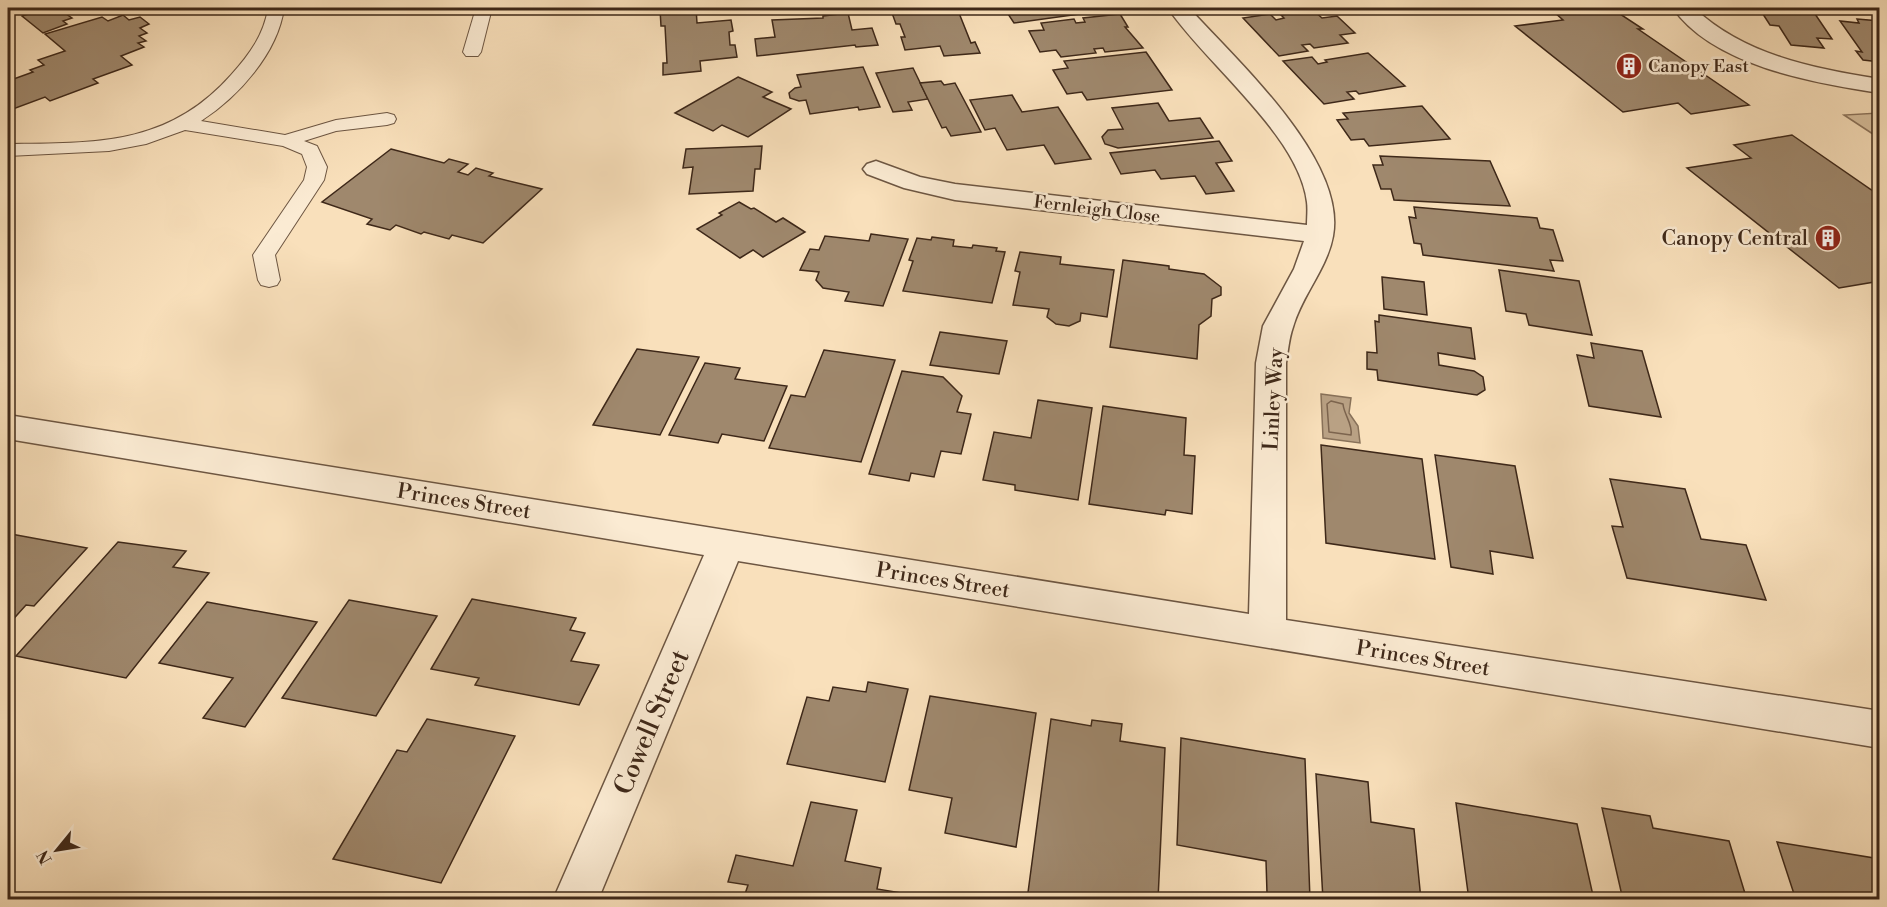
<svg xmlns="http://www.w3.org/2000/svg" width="1887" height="907" viewBox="0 0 1887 907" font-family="'Libre Bodoni',serif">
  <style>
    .green { fill: #d9c19f; stroke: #8c745c; stroke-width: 1.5 }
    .water { fill: #b9a184; stroke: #887159; stroke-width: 1.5 }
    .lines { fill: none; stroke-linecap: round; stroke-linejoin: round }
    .shore { stroke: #7c644e; stroke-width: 1.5 }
    .building { fill: #9f886d; stroke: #3e2819; stroke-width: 1.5 }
    .service-casing { stroke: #6d5642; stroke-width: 2 }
    .minor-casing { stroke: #6d5642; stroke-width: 3 }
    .service { fill: #fbebd3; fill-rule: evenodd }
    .minor { fill: #fbebd3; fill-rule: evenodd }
    .labels { text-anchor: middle; stroke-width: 5; stroke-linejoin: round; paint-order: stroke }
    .far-poi-label { font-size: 18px; fill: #3e2819; stroke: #fbebd3; text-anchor: start }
    .far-street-label { font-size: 18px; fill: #3e2819; stroke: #fbebd3 }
    .poi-label { font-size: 21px; fill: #3e2819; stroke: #fbebd3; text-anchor: end }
    .street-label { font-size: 21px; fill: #3e2819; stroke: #fbebd3 }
    .near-street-label { font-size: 26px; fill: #3e2819; stroke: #fbebd3 }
  </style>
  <rect width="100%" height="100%" fill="#f9e0bb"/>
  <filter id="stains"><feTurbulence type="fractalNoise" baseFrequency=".00333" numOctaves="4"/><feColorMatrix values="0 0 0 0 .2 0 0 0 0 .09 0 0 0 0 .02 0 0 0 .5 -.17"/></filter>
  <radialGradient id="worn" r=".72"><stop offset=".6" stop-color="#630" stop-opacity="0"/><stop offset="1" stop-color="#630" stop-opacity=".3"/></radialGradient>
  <polygon class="green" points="1879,113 1879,138 1844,115"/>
  <polygon class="water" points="1321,394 1351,398 1349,413 1358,426 1360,443 1323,438"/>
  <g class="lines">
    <path class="shore" d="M 1331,401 L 1343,404 C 1344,415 1353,424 1351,435 L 1329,432 L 1327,404 Z"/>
  </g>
  <g class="building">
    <polygon points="48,8 57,8 72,18 63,21 67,24 43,33 22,16"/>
    <polygon points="664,8 696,8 697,23 731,20 733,31 729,32 730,45 735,45 737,57 700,61 701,71 663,75 663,63 667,63 665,26 661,26 660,9"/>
    <polygon points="925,8 957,8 971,43 975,42 980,53 944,56 940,46 905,50 901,37 905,37 900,24 896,24 892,13 926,10"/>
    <polygon points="1004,8 1099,8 1102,11 1014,23"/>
    <polygon points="1231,8 1264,8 1266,9 1238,13"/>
    <polygon points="1580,8 1611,8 1643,29 1638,29 1749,105 1691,114 1678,103 1623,112 1515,26 1563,20 1553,11"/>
    <polygon points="1759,8 1811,8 1832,39 1817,38 1824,48 1791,45 1779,26 1770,25"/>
    <polygon points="1313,10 1322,18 1337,16 1355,33 1340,35 1348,43 1314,48 1310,44 1302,45 1308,51 1279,56 1243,18 1270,14 1276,20 1284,18 1281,15"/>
    <polygon points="848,13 852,30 872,28 878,45 856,47 855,45 757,56 755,39 775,37 772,20 823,18 823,16"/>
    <polygon points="1120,14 1128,27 1125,27 1143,48 1105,52 1103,48 1094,49 1096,53 1061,57 1056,50 1040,52 1029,31 1044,30 1041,23 1074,19 1076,23 1085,22 1083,18"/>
    <polygon points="123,15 129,20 140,17 149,24 140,28 147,33 139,36 146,41 138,43 144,47 121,56 132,65 93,79 98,83 50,101 45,97 10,110 14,114 8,116 8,81 33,72 30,70 44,65 38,60 65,51 45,34 102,17 108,21"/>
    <polygon points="1857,19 1880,21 1880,62 1863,60 1856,51 1862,52 1840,21 1859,23"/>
    <polygon points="1146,52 1172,90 1087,100 1082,92 1067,94 1053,70 1068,68 1064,61"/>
    <polygon points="1368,53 1405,86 1359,94 1356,91 1347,92 1354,99 1324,104 1283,61 1312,57 1318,64 1327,62 1325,60"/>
    <polygon points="863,67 880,107 859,110 858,107 810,114 806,100 799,101 790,98 789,93 795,88 801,87 797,75"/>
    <polygon points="913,68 928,99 908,102 912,110 893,112 876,73"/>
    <polygon points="738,77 772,92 763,97 791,109 748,137 722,125 713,131 675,113"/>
    <polygon points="941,81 944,85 955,83 981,132 951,136 946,127 942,128 920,83"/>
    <polygon points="1012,95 1022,112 1058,107 1091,159 1055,164 1044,145 1007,150 995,128 985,130 970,100"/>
    <polygon points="1158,103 1169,121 1200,118 1213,138 1118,148 1105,144 1102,137 1108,130 1123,129 1112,108"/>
    <polygon points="1422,106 1450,139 1369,146 1364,139 1351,140 1337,120 1348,119 1343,113"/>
    <polygon points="1792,135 1880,196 1880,281 1839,288 1687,168 1751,158 1734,145"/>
    <polygon points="1219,141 1232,161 1216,163 1234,191 1206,194 1195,176 1161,179 1155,170 1121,174 1110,153"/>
    <polygon points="762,146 760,169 755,169 753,191 689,194 693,167 683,168 686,149"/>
    <polygon points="391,149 444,163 449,159 468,164 458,172 468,175 476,168 493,173 489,176 542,189 483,243 452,235 449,239 424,232 421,234 396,225 390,230 367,224 372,219 322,202"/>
    <polygon points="1380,156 1490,161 1510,206 1394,200 1391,189 1381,189 1373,165 1383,165"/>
    <polygon points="739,202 751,209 754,208 776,222 783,218 805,232 763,257 753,250 740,258 697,229 722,215 719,213"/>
    <polygon points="1414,207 1537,218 1540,228 1553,230 1563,261 1550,260 1554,271 1423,255 1421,244 1414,243 1409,217 1416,218"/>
    <polygon points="871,234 908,239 883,306 845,301 849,292 823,288 816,280 819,272 800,270 810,249 819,250 825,236 869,241"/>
    <polygon points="932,237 954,240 953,246 972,248 973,245 997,248 996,251 1005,252 992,303 903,291 913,261 909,260 917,238 931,240"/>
    <polygon points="1020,252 1061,257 1060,264 1114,270 1107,317 1081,313 1080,321 1069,326 1056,324 1047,317 1049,309 1013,305 1020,272 1015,271"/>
    <polygon points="1123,260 1169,266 1169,269 1204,274 1221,287 1221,295 1212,299 1211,316 1199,325 1197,359 1110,347"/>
    <polygon points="1499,270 1579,281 1592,335 1529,325 1526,314 1506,311"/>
    <polygon points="1382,277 1424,282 1427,315 1384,309"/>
    <polygon points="1379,315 1471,328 1475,359 1438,353 1439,365 1474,371 1483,377 1485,390 1477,395 1378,380 1377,370 1367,369 1367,352 1377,353 1375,321 1379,322"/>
    <polygon points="940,332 1007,341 999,374 930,365"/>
    <polygon points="1591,343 1642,351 1661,417 1589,406 1577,355 1594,358"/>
    <polygon points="637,349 699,357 660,435 593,425"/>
    <polygon points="824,350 895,360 861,462 769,448 791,395 805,397"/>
    <polygon points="705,363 740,368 735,379 787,386 764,441 722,434 718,443 669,435"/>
    <polygon points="902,371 943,377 962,396 957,412 971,414 961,454 941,451 934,477 911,473 909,481 869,474"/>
    <polygon points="1038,400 1092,408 1078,500 1015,490 1015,485 983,480 994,432 1031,438"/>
    <polygon points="1103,406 1186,418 1184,455 1195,456 1192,514 1166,510 1165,515 1089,504"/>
    <polygon points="1321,445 1422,459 1435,559 1326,543"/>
    <polygon points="1435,455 1515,466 1533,558 1490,551 1493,574 1451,567"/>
    <polygon points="1610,479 1685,489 1701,539 1746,545 1766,600 1627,578 1612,526 1623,527"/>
    <polygon points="11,534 87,548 34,606 26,605 8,625 8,537"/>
    <polygon points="118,542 186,551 173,567 209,573 126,678 16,656"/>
    <polygon points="472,599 576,618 570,630 585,633 571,661 599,665 579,705 475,685 479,678 431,669"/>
    <polygon points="349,600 437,616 376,716 282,698"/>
    <polygon points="207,602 317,622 245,727 203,718 233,678 159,663"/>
    <polygon points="868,682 908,689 885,782 787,764 807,697 829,701 833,687 866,692"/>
    <polygon points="930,696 1036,713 1016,847 945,833 952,798 909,790"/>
    <polygon points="427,719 515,736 441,883 333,859 397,750 407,752"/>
    <polygon points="1051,719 1091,726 1092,720 1122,724 1120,741 1165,748 1158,900 1027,900"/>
    <polygon points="1181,738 1305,759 1310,900 1267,893 1266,861 1177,845"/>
    <polygon points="1316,774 1368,782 1371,822 1414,829 1421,900 1323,900"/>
    <polygon points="811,802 857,810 845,861 881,868 877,889 908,894 907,900 743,900 748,885 728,882 736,855 793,866"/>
    <polygon points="1456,803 1577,824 1594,900 1469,900"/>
    <polygon points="1602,808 1650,816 1653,828 1729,841 1747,900 1623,900"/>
    <polygon points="1777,842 1880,859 1880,900 1796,900"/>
  </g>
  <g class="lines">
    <defs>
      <g id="service">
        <path d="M 268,8 L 284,8 C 278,53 238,97 201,121 L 285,135 L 336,120 L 387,113 L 394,115 L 396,119 L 394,123 L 387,125 L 336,131 L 304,141 L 317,146 L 327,167 L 324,180 L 275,255 L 280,280 L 277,285 L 269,287 L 261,285 L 258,280 L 253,255 L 304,180 L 307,167 L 302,154 L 283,146 L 185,130 L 146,144 L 109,151 L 8,156 L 8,144 C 96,143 168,146 231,75 C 249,55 264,35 268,8 Z"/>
        <polygon points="476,8 492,8 481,52 478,56 466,56 463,52"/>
      </g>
      <g id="minor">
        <path d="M 1168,8 L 1189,8 C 1236,60 1347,160 1333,236 C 1327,269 1302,295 1293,327 C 1289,338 1288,351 1286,363 L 1286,620 L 1880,711 L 1880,748 L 738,561 L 598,900 L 553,900 L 704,555 L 8,439 L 8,415 L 1249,614 L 1256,363 L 1263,326 L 1294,269 L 1304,241 L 955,200 L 904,188 L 867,174 L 863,169 L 867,164 L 876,161 L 920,177 L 955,184 L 1307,225 C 1307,218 1308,209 1307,202 C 1299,135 1205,63 1168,8 Z"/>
        <path d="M 1673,8 L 1694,8 C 1744,55 1814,69 1880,79 L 1880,93 C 1815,83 1713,66 1673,8 Z"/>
      </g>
    </defs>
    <use href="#service" class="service-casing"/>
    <use href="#minor" class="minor-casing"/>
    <use href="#service" class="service"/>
    <use href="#minor" class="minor"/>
  </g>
  <defs>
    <symbol id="building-disc" viewBox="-11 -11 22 22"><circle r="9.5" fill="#8f2418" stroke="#fbebd3"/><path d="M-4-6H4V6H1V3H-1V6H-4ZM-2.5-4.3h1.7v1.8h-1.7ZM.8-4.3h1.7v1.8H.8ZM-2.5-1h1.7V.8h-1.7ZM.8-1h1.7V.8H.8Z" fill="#fff"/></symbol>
  </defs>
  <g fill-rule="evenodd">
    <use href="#building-disc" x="1614" y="51" width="30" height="30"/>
    <use href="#building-disc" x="1813" y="223" width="30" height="30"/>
  </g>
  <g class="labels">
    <g class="far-poi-label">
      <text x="1648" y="72">Canopy East</text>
    </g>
    <g class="far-street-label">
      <text transform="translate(1097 209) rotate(7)" y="6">Fernleigh Close</text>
    </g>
    <g class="poi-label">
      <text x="1808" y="245">Canopy Central</text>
    </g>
    <g class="street-label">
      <text transform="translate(1273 399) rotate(-87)" y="7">Linley Way</text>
      <text transform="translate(464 501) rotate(9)" y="7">Princes Street</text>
      <text transform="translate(943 580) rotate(9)" y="7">Princes Street</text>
      <text transform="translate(1423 658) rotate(9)" y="7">Princes Street</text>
    </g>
    <g class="near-street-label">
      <text transform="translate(651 722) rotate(-67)" y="9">Cowell Street</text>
    </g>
  </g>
  <rect width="1887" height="907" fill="none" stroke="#f9e0bb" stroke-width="30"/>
  <rect x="9" y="9" width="1869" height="889" fill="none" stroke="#3e2819" stroke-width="3"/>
  <rect x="15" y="15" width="1857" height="877" fill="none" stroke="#3e2819" stroke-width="1.5"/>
  <g transform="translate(57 850) rotate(240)" stroke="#fbebd3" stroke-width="4.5" paint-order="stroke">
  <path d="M0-4.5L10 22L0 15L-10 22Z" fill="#3e2819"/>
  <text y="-9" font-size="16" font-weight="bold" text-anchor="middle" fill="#3e2819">N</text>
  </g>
  <rect width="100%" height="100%" filter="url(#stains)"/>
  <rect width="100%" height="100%" fill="url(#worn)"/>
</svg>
